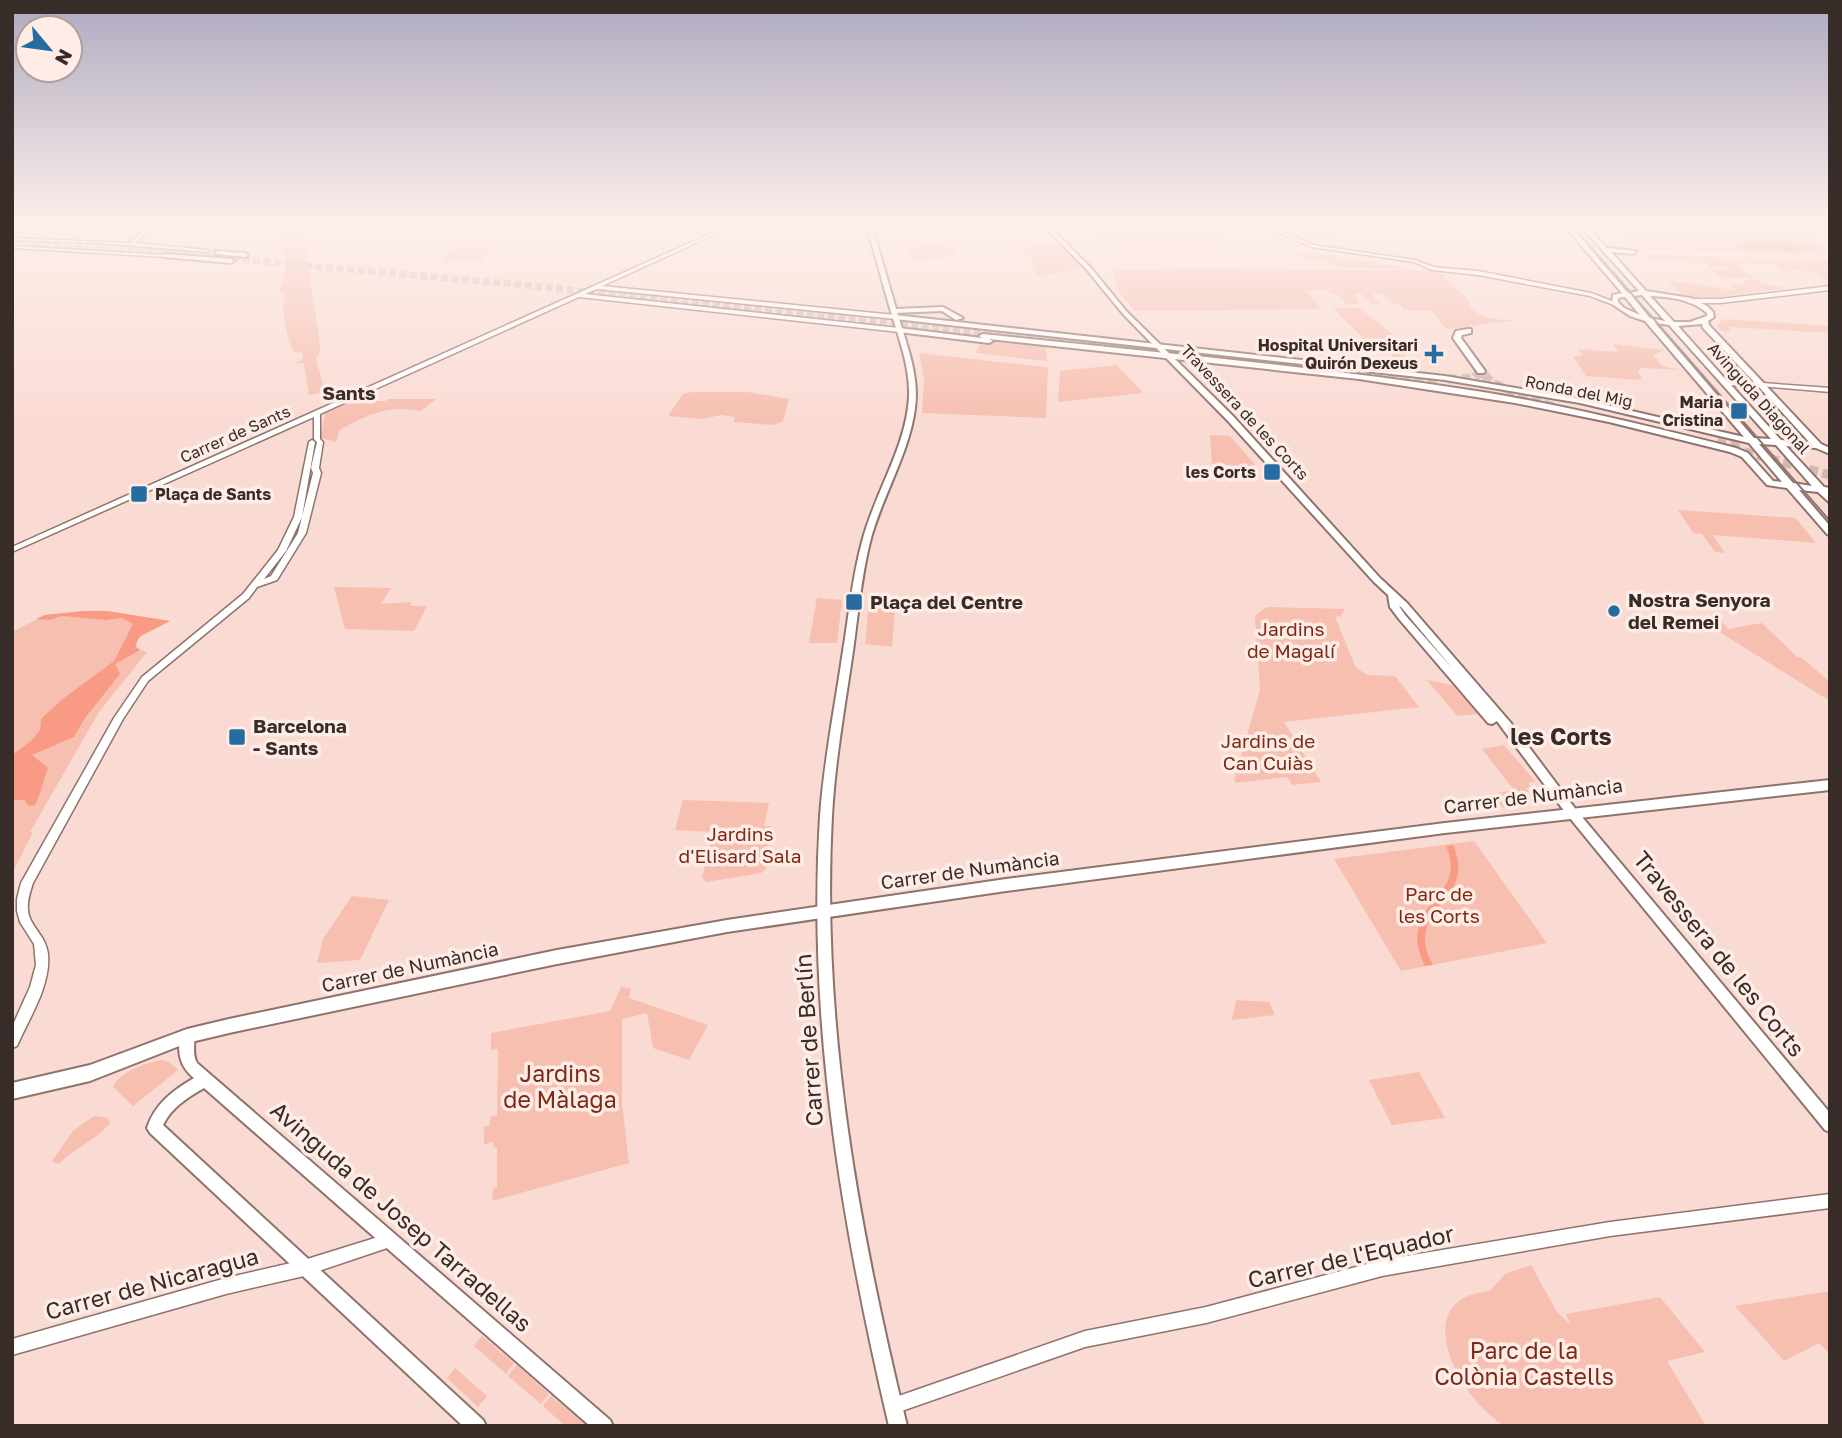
<svg xmlns="http://www.w3.org/2000/svg" width="1842" height="1438" viewBox="0 0 1842 1438" font-family="'Golos Text',sans-serif">
  <style>
    .green { fill: #f6bfb0 }
    .forest { fill: #ed9079 }
    .water { fill: #f99b84 }
    .lines { fill: none; stroke-linecap: round; stroke-linejoin: round }
    .primary-tunnel-far1 { stroke: #d3b8b1; stroke-width: 7; stroke-dasharray: 7 3.5; stroke-linecap: butt }
    .primary-tunnel { stroke: #d3b8b1; stroke-width: 9; stroke-dasharray: 9 4.5; stroke-linecap: butt }
    .tertiary-casing { stroke: #8e736c; stroke-width: 3 }
    .secondary-casing { stroke: #8e736c; stroke-width: 4 }
    .primary-casing { stroke: #8e736c; stroke-width: 4 }
    .tertiary { fill: #fff; fill-rule: evenodd }
    .secondary { fill: #fff; fill-rule: evenodd }
    .primary { fill: #fff; fill-rule: evenodd }
    .tram { stroke: #8b7772; stroke-width: 2 }
    .poi-dot { fill: #256ca0; stroke: #feece7; stroke-width: 2.5 }
    .labels { text-anchor: middle; stroke-width: 7; stroke-linejoin: round; paint-order: stroke }
    .far-poi-label { font-size: 16px; font-weight: bold; fill: #382c29; stroke: #feece7; text-anchor: end }
    .far-street-label { font-size: 16px; fill: #382c29; stroke: #feece7 }
    .far-quarter-label { font-size: 19px; font-weight: bold; fill: #382c29; stroke: #feece7 }
    .poi-label { font-size: 19px; font-weight: bold; fill: #382c29; stroke: #feece7; text-anchor: start }
    .park-label { font-size: 19px; fill: #7c2a16; stroke: #feece7 }
    .street-label { font-size: 19px; fill: #382c29; stroke: #feece7 }
    .quarter-label { font-size: 23px; font-weight: bold; fill: #382c29; stroke: #feece7 }
    .near-street-label { font-size: 23px; fill: #382c29; stroke: #feece7 }
    .near-park-label { font-size: 23px; fill: #7c2a16; stroke: #feece7 }
  </style>
  <rect width="100%" height="100%" fill="#fadbd3"/>
  <g class="green">
    <polygon points="39,223 133,225 126,230 31,230"/>
    <path d="M 281,223 L 290,223 L 290,231 L 297,223 L 311,223 L 306,235 L 306,249 L 319,338 L 320,352 L 316,358 L 325,392 L 309,395 L 304,363 L 294,364 L 303,359 L 303,353 L 294,352 C 286,334 280,312 285,292 L 278,292 C 287,279 290,258 278,246 L 283,244 Z"/>
    <path d="M 1220,223 L 1225,231 L 1220,240 C 1199,249 1120,247 1099,236 C 1094,233 1092,230 1090,224 Z"/>
    <polygon points="1266,223 1392,223 1397,233 1337,231 1338,235 1305,240"/>
    <polygon points="1611,223 1790,223 1817,240 1830,253 1825,255 1635,249 1611,226 1613,225"/>
    <polygon points="462,238 500,238 481,261 441,261"/>
    <polygon points="904,241 947,242 957,257 913,259"/>
    <polygon points="1017,241 1030,241 1036,245 1060,244 1081,269 1038,276 1034,272 1037,267 1021,247 1023,244"/>
    <polygon points="1300,252 1404,267 1404,269 1335,267 1323,261 1311,261 1296,255"/>
    <polygon points="1642,254 1725,257 1737,260 1732,257 1739,257 1749,264 1735,264 1755,277 1722,279 1712,269 1729,270 1725,266 1711,268 1706,263 1648,260"/>
    <polygon points="1742,257 1830,260 1830,283 1813,273 1790,269 1793,273 1786,273 1771,263 1753,265"/>
    <path d="M 1192,268 L 1431,271 L 1446,275 L 1444,277 L 1471,303 L 1468,306 C 1484,320 1497,320 1517,320 L 1447,329 L 1431,311 L 1404,310 L 1400,304 L 1393,304 L 1383,294 L 1371,294 L 1380,304 L 1371,304 L 1362,294 L 1354,294 L 1360,303 L 1347,305 L 1337,294 L 1331,294 L 1327,289 L 1307,291 L 1321,309 L 1136,311 C 1124,300 1114,288 1114,271 Z"/>
    <polygon points="1753,279 1774,286 1789,288 1710,298 1683,296 1668,280 1734,290 1730,284 1743,285 1746,283 1744,280"/>
    <polygon points="1333,308 1360,308 1398,339 1411,368 1391,365 1388,362 1397,361 1390,354 1379,354"/>
    <polygon points="1723,319 1830,326 1830,333 1728,327 1732,332 1721,331 1717,326"/>
    <polygon points="981,341 1046,347 1047,361 976,353"/>
    <polygon points="1613,344 1664,350 1653,355 1662,366 1681,370 1642,368 1638,371 1642,380 1586,376 1573,356 1583,356 1578,349 1618,352"/>
    <polygon points="919,353 1046,367 1048,368 1046,418 922,413 924,380"/>
    <polygon points="1117,365 1143,393 1058,402 1060,371"/>
    <polygon points="692,392 747,392 789,399 783,421 773,425 734,422 735,417 721,415 703,419 668,416 683,394"/>
    <path d="M 388,399 L 436,399 L 421,411 C 386,406 374,412 343,428 L 339,431 L 336,442 L 321,438 L 325,412 L 348,401 L 386,401 Z"/>
    <polygon points="1210,435 1230,436 1255,464 1250,467 1212,464"/>
    <polygon points="1678,510 1796,518 1816,543 1713,535 1725,553 1715,552 1702,534 1693,533"/>
    <polygon points="334,587 391,588 381,604 411,602 410,606 427,606 414,631 345,629"/>
    <polygon points="817,598 842,600 837,643 809,643"/>
    <polygon points="874,599 896,600 892,647 865,644 869,602"/>
    <polygon points="1267,607 1345,609 1341,616 1335,617 1356,668 1368,675 1395,676 1419,707 1284,722 1321,782 1292,785 1288,777 1236,783 1234,780 1260,690 1255,615"/>
    <polygon points="84,611 107,611 170,621 137,639 136,648 147,652 99,712 30,832 33,832 12,874 12,632 45,615"/>
    <polygon points="1720,619 1728,629 1762,623 1797,657 1801,657 1830,682 1830,701 1710,626 1712,620"/>
    <polygon points="1427,680 1452,685 1478,714 1457,716"/>
    <polygon points="1504,745 1535,781 1528,783 1531,787 1526,788 1529,792 1525,793 1529,799 1521,800 1524,805 1503,808 1492,794 1514,790 1482,749"/>
    <polygon points="683,800 769,803 764,826 770,826 767,868 761,873 706,882 702,877 713,832 675,830"/>
    <polygon points="1474,841 1547,943 1401,971 1334,859"/>
    <polygon points="352,896 389,900 360,960 317,963 323,939"/>
    <polygon points="621,987 631,989 629,998 708,1025 689,1060 653,1048 647,1013 622,1019 622,1103 629,1163 492,1201 493,1189 497,1187 497,1147 494,1148 493,1142 484,1145 484,1127 490,1125 490,1117 497,1115 498,1049 491,1050 491,1033 610,1011"/>
    <polygon points="1236,1000 1269,1002 1275,1015 1232,1020"/>
    <path d="M 162,1060 L 169,1062 L 178,1070 L 133,1106 L 113,1087 C 117,1073 148,1062 162,1060 Z"/>
    <polygon points="1419,1072 1445,1118 1392,1125 1369,1080"/>
    <path d="M 94,1116 L 108,1118 L 110,1123 C 98,1139 74,1148 59,1164 L 52,1161 L 73,1131 Z"/>
    <path d="M 1531,1265 L 1557,1312 L 1570,1324 L 1566,1314 L 1660,1297 L 1705,1352 L 1667,1361 L 1706,1426 L 1505,1426 C 1459,1400 1405,1298 1490,1291 L 1505,1274 Z"/>
    <polygon points="1830,1291 1830,1354 1819,1343 1784,1361 1735,1306"/>
    <polygon points="482,1336 514,1363 506,1374 474,1346"/>
    <polygon points="517,1365 549,1394 541,1404 508,1376"/>
    <polygon points="455,1368 487,1396 478,1407 447,1378"/>
    <polygon points="551,1396 585,1425 585,1426 565,1426 543,1406"/>
  </g>
  <polygon class="forest" points="1763,240 1802,244 1815,249 1790,251 1739,247 1746,241"/>
  <g class="water">
    <path d="M 84,611 L 107,611 L 170,621 L 140,636 L 135,646 L 140,650 L 115,664 L 120,674 L 85,718 L 74,737 L 32,755 L 48,768 C 43,781 42,791 35,805 L 29,806 L 24,800 L 12,800 L 12,755 L 31,741 L 40,730 L 41,719 L 64,698 L 114,661 L 133,624 L 122,618 L 105,620 L 62,616 L 50,620 L 36,619 L 45,615 Z"/>
    <path d="M 1453,845 C 1479,904 1401,906 1433,965 L 1425,966 C 1394,900 1470,902 1446,846 Z"/>
  </g>
  <g class="lines">
    <polyline class="primary-tunnel-far1" points="12,244 120,249 513,284 1230,359"/>
    <g class="primary-tunnel">
      <polyline points="1213,357 1438,384"/>
      <polyline points="1448,379 1474,378 1481,371 1492,383 1553,407"/>
      <polyline points="1717,442 1740,448"/>
      <polyline points="1731,448 1830,475"/>
    </g>
    <defs>
      <g id="tertiary">
        <polygon points="156,223 161,223 134,243 208,250 210,251 208,252 101,243 12,240 12,238 128,243"/>
        <path d="M 734,223 L 740,223 L 602,286 L 895,315 L 898,317 L 895,319 L 597,289 L 585,294 L 899,328 L 902,330 L 899,332 L 579,297 L 320,414 L 320,439 L 323,442 L 319,468 L 321,473 L 306,533 L 277,580 L 257,587 L 249,598 L 148,681 L 123,719 L 33,883 C 30,892 27,901 28,910 C 29,926 46,935 48,954 C 51,986 29,1018 17,1046 L 12,1048 L 12,1027 L 30,987 L 36,965 L 34,944 L 20,922 L 17,911 L 17,899 L 21,883 L 114,718 L 142,677 L 243,594 L 278,550 L 294,517 L 309,442 L 312,440 L 315,442 L 302,517 L 286,551 L 264,579 L 271,576 L 298,533 L 313,473 L 311,468 L 317,442 L 314,439 L 314,417 L 12,552 L 12,547 Z"/>
        <polygon points="1256,223 1262,223 1313,245 1415,260 1433,267 1478,271 1591,293 1617,303 1614,305 1590,296 1478,275 1432,270 1414,262 1312,247"/>
        <polygon points="12,246 166,255 168,256 166,257 12,248"/>
        <polygon points="1830,286 1830,290 1720,303 1689,303 1686,301 1689,299 1720,299"/>
        <polygon points="1762,383 1830,388 1830,392 1760,386 1760,384"/>
        <polygon points="1830,1194 1830,1208 1610,1236 1382,1276 1206,1323 1085,1347 893,1414 887,1412 885,1406 887,1400 893,1398 1085,1331 1206,1307 1382,1260 1610,1222"/>
        <polygon points="391,1233 396,1235 398,1240 396,1245 304,1276 226,1294 12,1355 12,1339 226,1278 304,1260"/>
      </g>
      <g id="secondary">
        <path d="M 865,223 L 871,223 C 880,252 888,282 897,312 C 905,339 916,367 916,395 C 915,445 882,494 870,542 C 861,578 858,615 853,651 C 845,706 835,761 832,816 C 821,1023 858,1226 907,1426 L 889,1426 C 842,1226 807,1022 820,816 C 824,760 835,706 843,651 C 849,615 852,578 862,542 C 874,494 907,446 909,396 C 910,367 899,339 891,312 C 882,282 875,252 865,223 Z"/>
        <path d="M 1041,223 L 1046,223 L 1091,268 L 1127,312 L 1233,416 L 1380,578 L 1407,603 L 1510,722 L 1577,811 L 1830,1113 L 1830,1132 L 1825,1130 L 1565,812 L 1502,728 L 1497,721 L 1492,724 L 1488,723 L 1399,619 L 1390,607 L 1388,595 L 1374,582 L 1227,420 L 1123,314 L 1087,270 ZM 1399,606 L 1401,607 L 1453,669 L 1405,615 Z"/>
        <path d="M 187,1030 L 192,1031 C 197,1042 191,1053 197,1063 L 610,1420 L 613,1426 L 590,1426 L 204,1088 C 188,1097 171,1108 163,1125 L 483,1420 L 486,1426 L 463,1426 L 150,1133 L 147,1128 C 155,1104 172,1091 194,1078 C 179,1066 176,1049 182,1031 Z"/>
      </g>
      <g id="primary">
        <path d="M 1562,223 L 1568,223 L 1628,293 L 1639,291 L 1578,223 L 1584,223 L 1607,248 L 1636,251 L 1634,254 L 1611,252 L 1646,291 L 1691,298 L 1707,306 L 1713,312 L 1714,317 L 1708,321 L 1709,325 L 1821,444 L 1830,448 L 1830,454 L 1816,448 L 1786,446 L 1824,487 L 1830,488 L 1830,503 L 1818,492 L 1799,490 L 1830,526 L 1830,535 L 1827,534 L 1787,488 L 1767,485 L 1742,457 L 1730,452 L 1609,422 L 1515,403 L 1359,379 L 989,339 L 993,341 L 989,343 L 899,332 L 895,330 L 899,328 L 982,338 L 979,336 L 983,334 C 1150,352 1317,366 1483,392 C 1568,406 1652,427 1736,448 L 1748,453 L 1773,481 L 1782,482 L 1749,443 L 1580,403 L 1445,380 L 895,319 L 891,317 L 895,315 L 1445,376 L 1580,399 L 1744,437 L 1645,321 L 1630,316 L 1612,304 L 1613,295 L 1622,293 ZM 1642,295 L 1665,321 L 1650,318 L 1632,296 ZM 1650,296 C 1670,297 1691,299 1707,313 L 1707,316 L 1690,322 L 1674,322 ZM 1625,297 L 1640,315 L 1624,308 L 1618,302 L 1618,298 ZM 1655,323 L 1669,325 L 1771,439 L 1754,438 ZM 1702,324 L 1703,328 L 1754,382 L 1726,380 L 1678,326 ZM 1731,385 L 1759,387 L 1810,443 L 1781,440 ZM 1759,444 L 1776,445 L 1812,486 L 1793,483 Z"/>
        <polygon points="215,251 245,253 248,255 245,257 217,254"/>
        <polygon points="166,254 231,259 234,261 231,263 164,257"/>
        <polygon points="943,307 963,318 956,320 942,311 895,313 892,311 895,309"/>
        <polygon points="1468,329 1471,329 1471,333 1462,335 1461,338 1485,371 1484,373 1478,373 1453,338 1456,331"/>
        <polygon points="1830,780 1830,790 1445,833 1006,891 727,932 557,964 229,1033 187,1043 90,1081 12,1099 12,1083 90,1065 187,1029 229,1019 557,950 727,920 1006,879 1445,823"/>
      </g>
    </defs>
    <use href="#tertiary" class="tertiary-casing"/>
    <use href="#secondary" class="secondary-casing"/>
    <use href="#primary" class="primary-casing"/>
    <use href="#tertiary" class="tertiary"/>
    <use href="#secondary" class="secondary"/>
    <use href="#primary" class="primary"/>
    <polyline class="tram" points="1570,223 1830,521"/>
  </g>
  <linearGradient id="sky" x2="0" y2="1"><stop stop-color="#afaac0"/><stop offset="0.53" stop-color="#fdefeb"/><stop offset="1" stop-color="#fdefeb" stop-opacity="0"/></linearGradient>
  <rect width="1842" height="424" fill="url(#sky)"/>
  <g class="poi-dot">
    <path d="M1430.5 343.5h7v7h7v7h-7v7h-7v-7h-7v-7h7z"/>
    <rect x="1730" y="402" width="18" height="18" rx="3.5"/>
    <rect x="1263" y="463" width="18" height="18" rx="3.5"/>
    <rect x="130" y="485" width="18" height="18" rx="3.5"/>
    <rect x="845" y="593" width="18" height="18" rx="3.5"/>
    <circle cx="1614" cy="611" r="7"/>
    <rect x="228" y="728" width="18" height="18" rx="3.5"/>
  </g>
  <g class="labels">
    <g class="far-poi-label">
      <text x="1418" y="351">Hospital Universitari<tspan x="1418" dy="18">Quirón Dexeus</tspan></text>
      <text x="1723" y="408">Maria<tspan x="1723" dy="18">Cristina</tspan></text>
      <text x="1256" y="478">les Corts</text>
      <text x="155" y="500" text-anchor="start">Plaça de Sants</text>
    </g>
    <g class="far-street-label">
      <text transform="translate(1579 391) rotate(11)" y="6">Ronda del Mig</text>
      <text transform="translate(1759 398) rotate(48)" y="6">Avinguda Diagonal</text>
      <text transform="translate(1245 412) rotate(47)" y="6">Travessera de les Corts</text>
      <text transform="translate(235 434) rotate(-24)" y="6">Carrer de Sants</text>
    </g>
    <g class="far-quarter-label">
      <text x="349" y="400">Sants</text>
    </g>
    <g class="poi-label">
      <text x="1628" y="607">Nostra Senyora<tspan x="1628" dy="22">del Remei</tspan></text>
      <text x="870" y="609">Plaça del Centre</text>
      <text x="253" y="733">Barcelona<tspan x="253" dy="22">- Sants</tspan></text>
    </g>
    <g class="park-label">
      <text x="1291" y="636">Jardins<tspan x="1291" dy="22">de Magalí</tspan></text>
      <text x="1268" y="748">Jardins de<tspan x="1268" dy="22">Can Cuiàs</tspan></text>
      <text x="740" y="841">Jardins<tspan x="740" dy="22">d'Elisard Sala</tspan></text>
      <text x="1439" y="901">Parc de<tspan x="1439" dy="22">les Corts</tspan></text>
    </g>
    <g class="street-label">
      <text transform="translate(1533 796) rotate(-7)" y="7">Carrer de Numància</text>
      <text transform="translate(970 870) rotate(-8)" y="7">Carrer de Numància</text>
      <text transform="translate(410 967) rotate(-12)" y="7">Carrer de Numància</text>
    </g>
    <g class="quarter-label">
      <text x="1561" y="745">les Corts</text>
    </g>
    <g class="near-street-label">
      <text transform="translate(1719 954) rotate(51)" y="8">Travessera de les Corts</text>
      <text transform="translate(809 1040) rotate(-94)" y="8">Carrer de Berlín</text>
      <text transform="translate(401 1217) rotate(41)" y="8">Avinguda de Josep Tarradellas</text>
      <text transform="translate(1351 1257) rotate(-13)" y="8">Carrer de l'Equador</text>
      <text transform="translate(152 1284) rotate(-15)" y="8">Carrer de Nicaragua</text>
    </g>
    <g class="near-park-label">
      <text x="560" y="1082">Jardins<tspan x="560" dy="26">de Màlaga</tspan></text>
      <text x="1524" y="1359">Parc de la<tspan x="1524" dy="26">Colònia Castells</tspan></text>
    </g>
  </g>
  <rect width="1842" height="1438" fill="none" stroke="#382c29" stroke-width="28"/>
  <g transform="translate(49 49) rotate(119)"><circle r="33" fill="#feece7" stroke="#af9f9b" stroke-width="2"/>
  <path d="M0-5L12 26L0 18L-12 26Z" fill="#256ca0"/>
  <text y="-10" font-size="19" font-weight="bold" text-anchor="middle" fill="#382c29">N</text>
  </g>
</svg>
